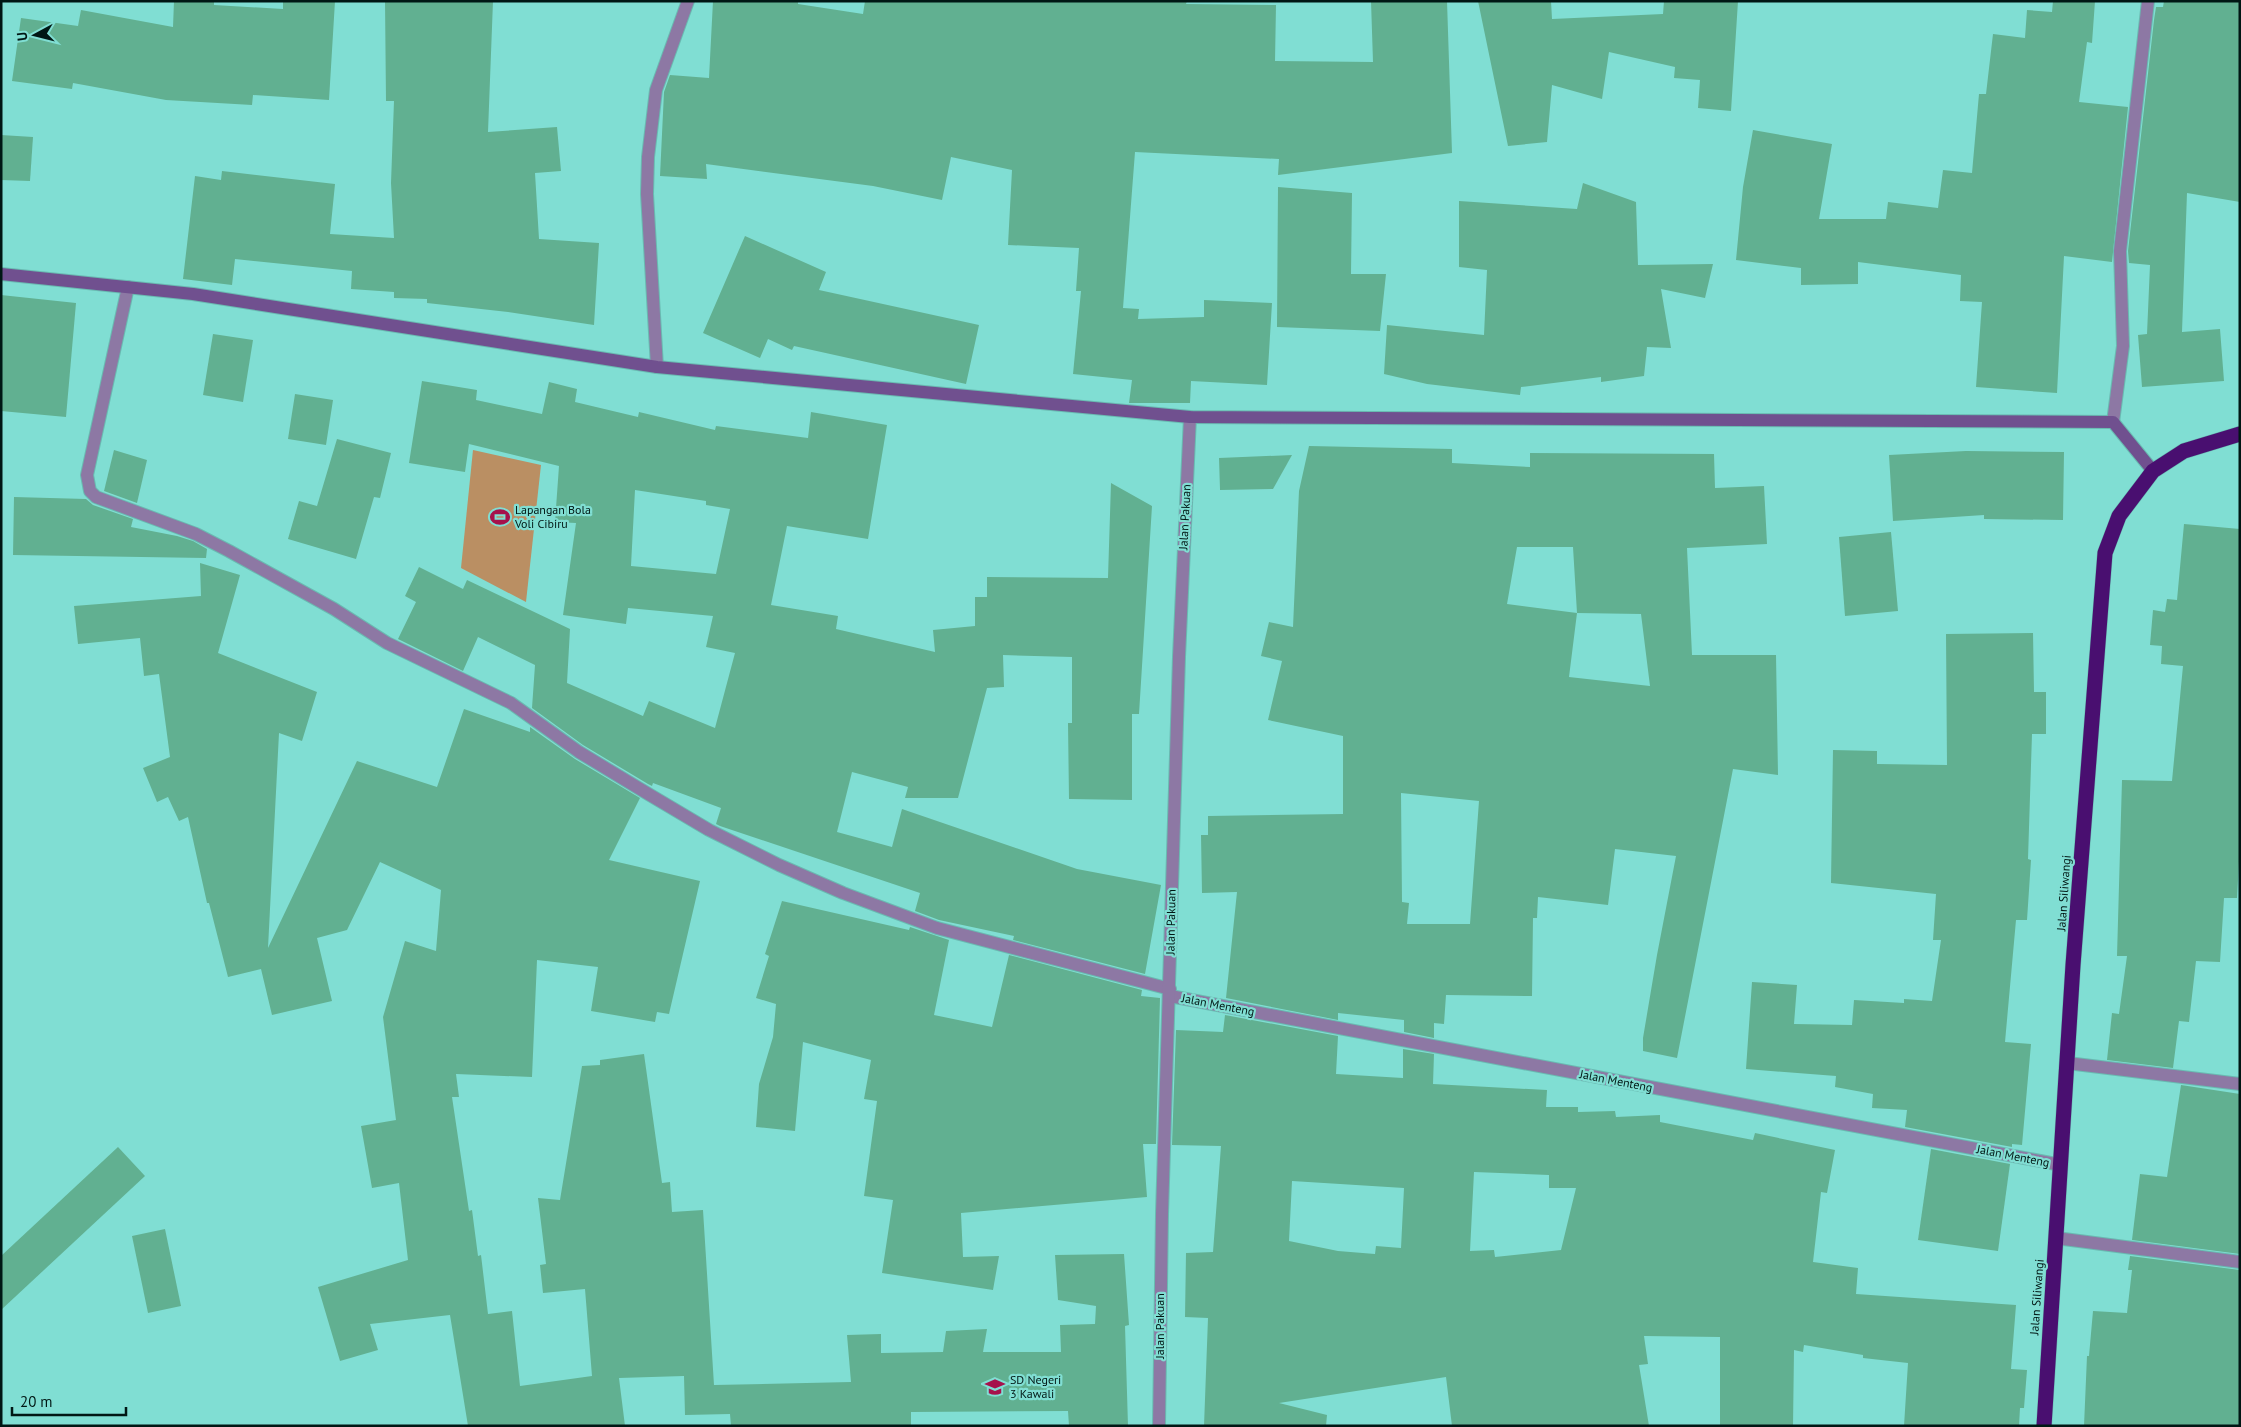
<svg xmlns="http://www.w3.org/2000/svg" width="2241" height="1427" viewBox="0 0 2241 1427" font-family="'PT Sans',sans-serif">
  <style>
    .green { fill: #ba8f63 }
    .building { fill: #61b091; fill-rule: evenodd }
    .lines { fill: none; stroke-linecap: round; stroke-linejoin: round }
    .street-casing { stroke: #69bab1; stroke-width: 14 }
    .secondary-casing { stroke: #69bab1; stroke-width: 14 }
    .highway-casing { stroke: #69bab1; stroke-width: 16 }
    .street { stroke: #8d78a4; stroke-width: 12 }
    .secondary { stroke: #70508f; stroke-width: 12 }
    .highway { stroke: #490f70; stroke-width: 15 }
    .labels { text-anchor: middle; stroke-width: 4.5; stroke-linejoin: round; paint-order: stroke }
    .poi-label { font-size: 12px; fill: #001714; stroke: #80ded3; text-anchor: start }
    .street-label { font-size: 12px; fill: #001714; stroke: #80ded3 }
  </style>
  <rect width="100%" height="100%" fill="#80ded3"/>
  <polygon class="green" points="473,450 541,465 526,602 461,568"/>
  <g class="building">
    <polygon points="174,1 214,1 214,5 283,9 283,1 335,1 329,100 253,95 252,105 166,100 73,83 72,89 12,81 21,18 78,26 81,10 173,27"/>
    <polygon points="385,1 493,1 488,132 557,127 561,171 535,173 539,239 599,243 594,325 508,312 427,303 427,299 394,298 394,292 351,289 352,271 235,259 232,285 183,279 195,176 221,180 222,171 335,184 330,234 394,238 391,183 394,101 386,101"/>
    <polygon points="713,1 798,1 798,4 863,14 865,1 1187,1 1186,4 1276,5 1275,61 1373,62 1371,1 1447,1 1452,153 1278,175 1279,159 1135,152 1123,308 1139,309 1138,319 1204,317 1204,300 1272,303 1267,385 1191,381 1190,403 1129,403 1132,380 1073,374 1081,291 1076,291 1079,248 1008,245 1012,170 951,157 942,200 873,186 706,164 707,179 660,176 664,92 670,75 709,78"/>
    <polygon points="1478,1 1551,1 1552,19 1663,14 1664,1 1738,1 1731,111 1698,108 1700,80 1674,78 1675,67 1609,52 1602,99 1552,85 1547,142 1508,146"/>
    <polygon points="2053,1 2095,1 2092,43 2087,42 2079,102 2128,107 2112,262 2064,256 2057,393 1976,387 1982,302 1960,301 1961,275 1858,262 1858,284 1801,285 1801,268 1736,260 1743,187 1753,130 1832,144 1819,219 1886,219 1888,202 1938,208 1943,170 1972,173 1979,94 1986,94 1993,34 2025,38 2027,10 2052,12"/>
    <polygon points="2164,1 2240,1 2240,202 2187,193 2182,332 2220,329 2224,381 2142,387 2138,335 2147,334 2150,265 2129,263 2128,251 2154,20 2156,7 2163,7"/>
    <polygon points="1,135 33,137 30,181 1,180"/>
    <polygon points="1583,183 1636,202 1638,265 1713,264 1705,298 1661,289 1671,348 1647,347 1644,376 1601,382 1601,377 1521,387 1520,395 1427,384 1384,374 1387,325 1484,335 1487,270 1459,267 1459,201 1577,209"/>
    <polygon points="1278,187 1352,193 1351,274 1386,274 1380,331 1277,327"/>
    <polygon points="745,236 826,272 819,290 979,325 966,384 794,346 792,350 768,339 760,358 703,333"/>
    <polygon points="1,295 76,303 66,417 1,411"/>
    <polygon points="213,334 253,340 243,402 203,395"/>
    <path d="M 422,381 L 477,390 L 476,400 L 542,414 L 549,382 L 577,389 L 575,402 L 638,417 L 639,412 L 715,430 L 716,426 L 808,438 L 811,412 L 887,425 L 868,539 L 787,526 L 771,605 L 838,616 L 836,629 L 935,652 L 933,630 L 975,626 L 975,597 L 987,597 L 987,577 L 1108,578 L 1111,483 L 1152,506 L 1139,714 L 1132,714 L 1132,800 L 1069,799 L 1068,723 L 1072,723 L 1072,657 L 1003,655 L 1004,687 L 987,688 L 958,798 L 905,798 L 908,787 L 852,772 L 837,832 L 892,847 L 902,809 L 1077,869 L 1161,885 L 1145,974 L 1013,940 L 1014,936 L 939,920 L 915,911 L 920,893 L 720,826 L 716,824 L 721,808 L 653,783 L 652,786 L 648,784 L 583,745 L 532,708 L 535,665 L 478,637 L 463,671 L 398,639 L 416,602 L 405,596 L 419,567 L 463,589 L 467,580 L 570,629 L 567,683 L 643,716 L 649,701 L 715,728 L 735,653 L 706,647 L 713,616 L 628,608 L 626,624 L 563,615 L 576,523 L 555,522 L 559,466 L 469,444 L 465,472 L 409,463 ZM 635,490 L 706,501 L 706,505 L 730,509 L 716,574 L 631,566 Z"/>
    <polygon points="295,394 333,400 326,445 288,439"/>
    <polygon points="337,439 391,453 380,498 374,497 356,559 288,539 299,501 317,506"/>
    <path d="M 1309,446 L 1452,449 L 1452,463 L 1530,467 L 1530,453 L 1714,454 L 1715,488 L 1764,486 L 1767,544 L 1687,548 L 1692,655 L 1776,655 L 1778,775 L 1733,769 L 1677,1058 L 1643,1051 L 1643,1038 L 1657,955 L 1676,856 L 1615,849 L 1608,905 L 1538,897 L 1537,918 L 1533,918 L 1532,996 L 1446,995 L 1444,1024 L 1434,1023 L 1434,1038 L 1404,1032 L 1404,1020 L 1338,1013 L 1338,1020 L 1226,998 L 1237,892 L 1202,893 L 1201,835 L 1208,835 L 1208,816 L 1343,814 L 1343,736 L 1268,720 L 1282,661 L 1261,656 L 1269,622 L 1293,627 L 1299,491 ZM 1517,547 L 1573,547 L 1577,613 L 1507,604 ZM 1577,613 L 1641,614 L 1650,686 L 1569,677 ZM 1401,793 L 1479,801 L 1470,924 L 1407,924 L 1409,903 L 1402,902 Z"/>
    <polygon points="114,450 147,460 137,503 104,491"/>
    <polygon points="1966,451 2064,452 2063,520 1984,519 1984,515 1893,521 1889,455"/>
    <polygon points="1292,455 1273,489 1220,490 1219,458"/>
    <polygon points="14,497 86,499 93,505 133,519 131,527 177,536 193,541 207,549 206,558 13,555"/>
    <polygon points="2184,524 2240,529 2240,843 2237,898 2224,898 2220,962 2196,961 2189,1022 2179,1021 2173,1068 2107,1060 2112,1013 2119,1014 2127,956 2117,956 2122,780 2172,781 2183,666 2161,664 2162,646 2150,645 2153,610 2165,612 2167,599 2177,600"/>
    <polygon points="1891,532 1898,611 1845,616 1839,537"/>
    <polygon points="200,563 240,575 218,653 317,692 302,741 279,733 268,948 357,761 437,787 464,709 530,732 530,727 575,759 640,798 609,860 700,881 669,1014 657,1012 655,1022 591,1011 598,967 537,960 532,1077 456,1074 459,1097 452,1097 469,1211 472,1210 478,1256 481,1255 488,1314 512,1311 520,1386 592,1376 585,1289 543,1293 540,1265 546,1264 538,1198 560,1200 582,1066 600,1065 600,1060 644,1054 662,1183 670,1182 672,1212 703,1210 714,1385 851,1382 847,1335 881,1334 881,1353 943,1352 946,1331 987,1329 983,1352 1061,1352 1060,1325 1095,1324 1096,1306 1058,1300 1055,1255 1124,1254 1129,1325 1125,1326 1128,1426 1069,1426 1068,1411 911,1412 911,1426 731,1426 730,1414 685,1415 684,1376 619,1378 625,1426 468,1426 450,1315 370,1324 378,1350 340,1361 318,1287 408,1260 399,1183 372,1188 361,1126 396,1120 383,1017 405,941 436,951 441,890 380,862 347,930 317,938 332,1001 272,1015 261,969 228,977 209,903 207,903 188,817 179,821 168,797 157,802 143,768 170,757 159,674 144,676 140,638 78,644 74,606 201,596"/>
    <polygon points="2033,633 2034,692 2046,692 2046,734 2032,734 2028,859 2031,860 2027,920 2016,920 2005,1042 2031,1044 2022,1145 2012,1144 2012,1147 1905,1127 1907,1110 1872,1108 1873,1094 1835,1087 1836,1076 1746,1069 1752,982 1797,985 1794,1024 1852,1025 1854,1000 1904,1003 1904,999 1932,1001 1941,940 1933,940 1936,894 1831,883 1833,750 1877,751 1877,764 1947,765 1946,634"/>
    <polygon points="782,901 909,930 910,927 949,940 934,1015 992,1027 1009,955 1142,990 1141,996 1160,998 1156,1144 1143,1144 1147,1197 961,1213 963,1257 999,1256 993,1290 882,1273 893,1200 864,1196 877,1101 864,1099 871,1060 803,1042 795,1131 756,1127 759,1084 773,1037 776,1004 756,998 769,956 765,954"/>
    <path d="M 1225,1015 L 1338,1036 L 1336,1074 L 1403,1078 L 1403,1049 L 1434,1054 L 1433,1084 L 1547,1090 L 1546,1107 L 1578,1107 L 1578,1112 L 1615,1111 L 1616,1117 L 1660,1115 L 1660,1122 L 1753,1140 L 1755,1133 L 1835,1150 L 1827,1193 L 1821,1192 L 1813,1262 L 1858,1268 L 1856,1294 L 2016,1305 L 2011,1369 L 2027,1370 L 2024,1408 L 2020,1408 L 2019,1426 L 1904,1426 L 1908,1363 L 1863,1358 L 1863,1355 L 1804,1345 L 1803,1352 L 1794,1350 L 1793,1426 L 1720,1426 L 1720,1337 L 1644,1336 L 1648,1364 L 1639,1365 L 1649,1426 L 1452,1426 L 1446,1377 L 1279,1403 L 1327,1415 L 1326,1426 L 1204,1426 L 1208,1318 L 1185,1317 L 1186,1253 L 1213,1252 L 1221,1146 L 1172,1145 L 1176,1030 L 1223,1032 ZM 1474,1172 L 1549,1175 L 1549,1188 L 1576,1188 L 1561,1250 L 1495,1257 L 1494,1250 L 1470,1251 ZM 1292,1181 L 1404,1188 L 1401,1248 L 1376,1246 L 1375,1254 L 1338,1251 L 1289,1241 Z"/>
    <polygon points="2181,1085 2240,1094 2240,1254 2132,1240 2140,1174 2167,1177"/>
    <polygon points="118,1147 145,1176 1,1310 1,1256"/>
    <polygon points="1931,1149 2010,1164 1998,1251 1918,1240"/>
    <polygon points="165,1229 181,1306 148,1313 132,1236"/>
    <polygon points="2130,1256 2240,1270 2240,1426 2084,1426 2087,1356 2089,1356 2093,1311 2127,1313 2132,1270 2128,1270"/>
  </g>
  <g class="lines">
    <defs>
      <g id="street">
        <polyline points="128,287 87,475 90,491 96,497 196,534 229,551 334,609 387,643 511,703 579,752 650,795 709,830 779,865 843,893 937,928 1170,989"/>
        <polyline points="657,367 647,194 648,157 656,90 688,1"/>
        <polyline points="2113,422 2123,346 2120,251 2148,1"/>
        <polyline points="1170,996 2061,1165"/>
        <polyline points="2067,1063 2240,1084"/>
        <polyline points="2056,1238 2240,1262"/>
        <polyline points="1159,1426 1162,1214 1179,657 1190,417"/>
      </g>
      <polyline id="secondary" points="1,274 193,294 657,367 1190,417 2113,422 2153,471"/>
      <polyline id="highway" points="2044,1426 2073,965 2105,553 2119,516 2153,471 2184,451 2240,434"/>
    </defs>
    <use href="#street" class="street-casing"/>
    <use href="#secondary" class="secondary-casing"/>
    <use href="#highway" class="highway-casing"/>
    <use href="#street" class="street"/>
    <use href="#secondary" class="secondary"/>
    <use href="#highway" class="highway"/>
  </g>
  <defs>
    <symbol id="stadium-bare" viewBox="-9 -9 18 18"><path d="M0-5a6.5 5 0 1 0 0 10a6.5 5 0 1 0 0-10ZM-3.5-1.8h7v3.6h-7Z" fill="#a6114b" stroke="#80ded3" stroke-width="2.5" paint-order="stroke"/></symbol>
    <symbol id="school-bare" viewBox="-9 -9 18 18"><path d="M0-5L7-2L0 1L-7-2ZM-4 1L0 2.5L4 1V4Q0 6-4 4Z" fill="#a6114b" stroke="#80ded3" stroke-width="2.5" paint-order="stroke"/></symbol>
  </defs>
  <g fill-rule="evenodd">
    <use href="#stadium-bare" x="486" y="503" width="28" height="28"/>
    <use href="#school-bare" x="981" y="1373" width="28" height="28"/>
  </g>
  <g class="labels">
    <g class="poi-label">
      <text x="515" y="514">Lapangan Bola<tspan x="515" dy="14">Voli Cibiru</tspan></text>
      <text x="1010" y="1384">SD Negeri<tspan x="1010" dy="14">3 Kawali</tspan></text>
    </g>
    <g class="street-label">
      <text transform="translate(1185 517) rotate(-87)" y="4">Jalan Pakuan</text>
      <text transform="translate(2064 893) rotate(-86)" y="4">Jalan Siliwangi</text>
      <text transform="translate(1171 922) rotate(-89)" y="4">Jalan Pakuan</text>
      <text transform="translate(1218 1005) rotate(11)" y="4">Jalan Menteng</text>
      <text transform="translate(1616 1081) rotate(11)" y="4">Jalan Menteng</text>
      <text transform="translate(2013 1156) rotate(11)" y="4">Jalan Menteng</text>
      <text transform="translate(2037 1297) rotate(-86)" y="4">Jalan Siliwangi</text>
      <text transform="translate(1160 1326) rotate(-90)" y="4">Jalan Pakuan</text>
    </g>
  </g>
  <rect width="2241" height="1427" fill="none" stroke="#001714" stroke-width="5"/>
  <g transform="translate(35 35) rotate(263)" stroke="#80ded3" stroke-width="4" paint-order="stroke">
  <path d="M0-4L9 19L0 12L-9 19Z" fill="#001714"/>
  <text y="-8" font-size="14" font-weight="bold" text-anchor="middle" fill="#001714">U</text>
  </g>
  <path d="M12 1407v8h114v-8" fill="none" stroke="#001714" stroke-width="2.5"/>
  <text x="20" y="1407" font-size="15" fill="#001714" stroke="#80ded3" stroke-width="4" paint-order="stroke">20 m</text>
</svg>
